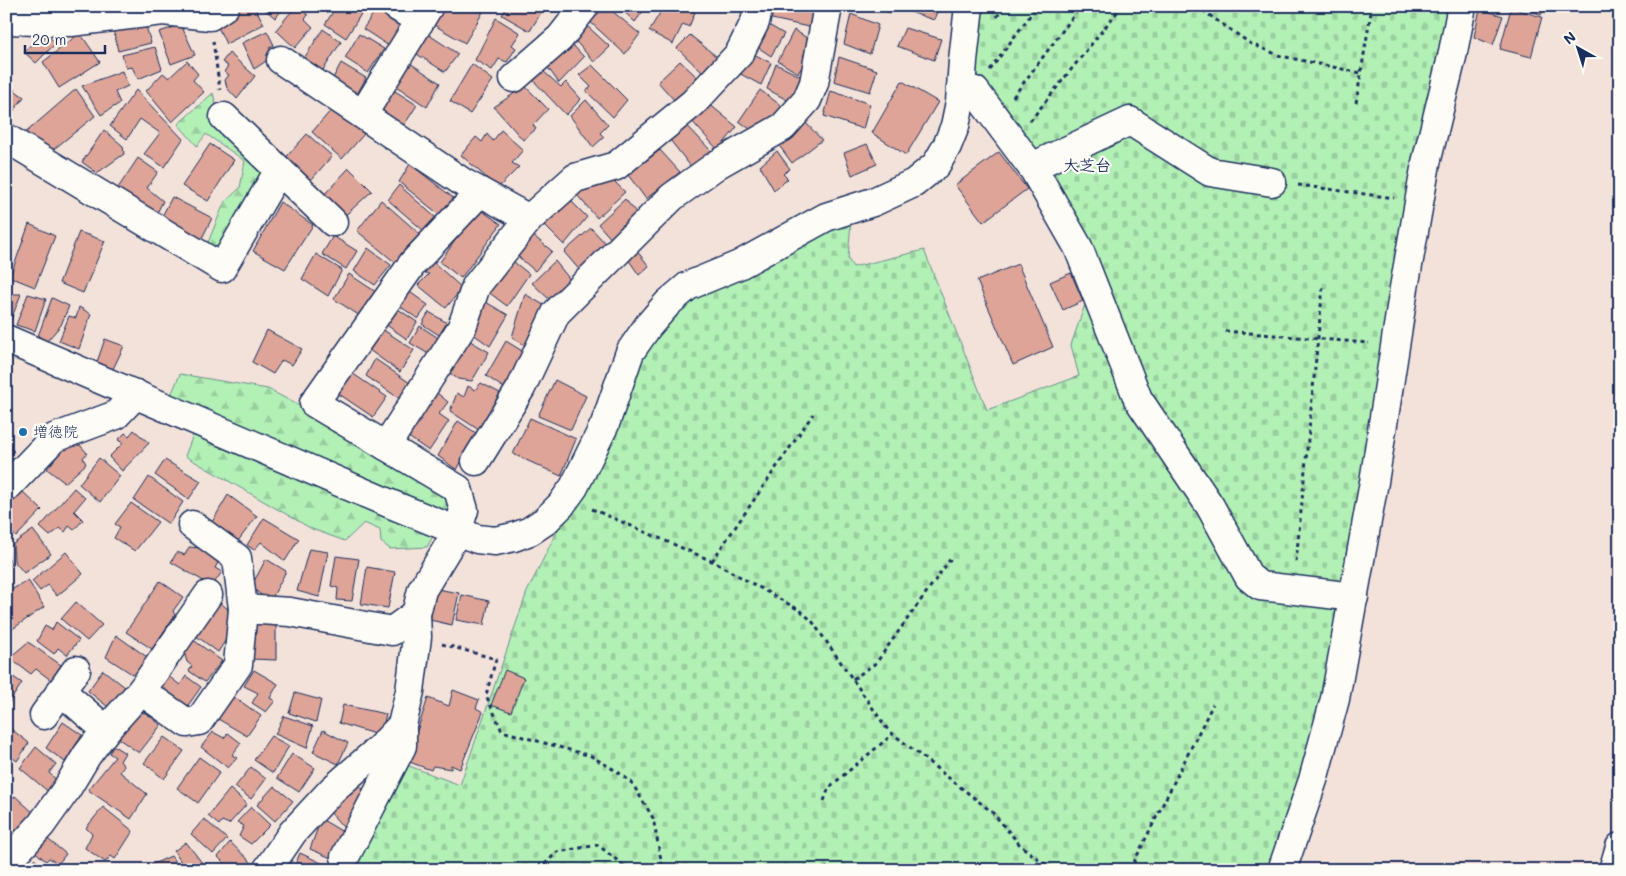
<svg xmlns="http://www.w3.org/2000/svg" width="1626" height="876" viewBox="0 0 1626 876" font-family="Mali,'Klee One',sans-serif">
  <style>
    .forest { fill: url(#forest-firs); stroke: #67908a }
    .cemetery { fill: url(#cemetery-stones); stroke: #67908a }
    .building { fill: #dda497; stroke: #1b2f5e }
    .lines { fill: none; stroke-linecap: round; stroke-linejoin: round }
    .minor-casing { stroke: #1b2f5e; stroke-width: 31 }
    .path { stroke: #1b2f5e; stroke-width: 3; stroke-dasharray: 4 4; stroke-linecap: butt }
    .minor { stroke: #fdfcf7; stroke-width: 28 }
    .poi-dot { fill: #1f6fb2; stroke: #fdfcf7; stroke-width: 2 }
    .labels { text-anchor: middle; stroke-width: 4.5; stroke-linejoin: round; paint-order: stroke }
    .poi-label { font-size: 15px; fill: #1b2f5e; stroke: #fdfcf7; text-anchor: start }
    .neighbourhood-label { font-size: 16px; font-weight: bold; fill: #1b2f5e; stroke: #fdfcf7 }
  </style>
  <defs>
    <pattern id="forest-firs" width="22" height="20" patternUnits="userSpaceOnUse" patternTransform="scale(1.25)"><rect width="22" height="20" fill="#b3f0b6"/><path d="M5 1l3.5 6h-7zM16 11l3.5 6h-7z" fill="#99ce9f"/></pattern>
    <pattern id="cemetery-stones" width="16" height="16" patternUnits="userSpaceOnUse" patternTransform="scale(1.25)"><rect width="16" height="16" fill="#b3f0b6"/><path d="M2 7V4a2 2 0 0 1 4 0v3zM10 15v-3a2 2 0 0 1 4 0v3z" fill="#99ce9f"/></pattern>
  </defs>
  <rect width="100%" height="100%" fill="#f3e2da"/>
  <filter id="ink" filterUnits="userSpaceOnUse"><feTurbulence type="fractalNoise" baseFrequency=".02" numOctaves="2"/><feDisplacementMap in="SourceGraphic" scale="10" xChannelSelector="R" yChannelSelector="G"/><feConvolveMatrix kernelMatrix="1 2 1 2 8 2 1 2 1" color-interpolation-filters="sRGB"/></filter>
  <g filter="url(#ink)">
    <g class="forest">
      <polygon points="213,93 221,125 268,168 220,251 207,245 224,203 240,188 245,161 206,134 197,146 178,124"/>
      <polygon points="180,374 268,389 376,447 453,500 427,547 390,549 381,542 380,530 364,523 345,541 312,529 185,456 203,409 171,395"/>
    </g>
    <polygon class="cemetery" points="977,6 1455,6 1333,689 1278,870 348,870 401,763 460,785 527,592 558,529 583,490 654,332 686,298 798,243 851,221 848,259 853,267 924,250 987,410 1079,376 1071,345 1093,281 975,106"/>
    <g class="building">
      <polygon points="245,6 254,6 264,24 226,44 216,23"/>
      <polygon points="261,6 286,6 275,18"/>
      <polygon points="296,6 308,15 305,19 313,27 295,48 276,30"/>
      <polygon points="311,6 325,6 321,12"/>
      <polygon points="337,6 366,6 346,38 325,24"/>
      <polygon points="443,6 473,6 483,12 465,43 434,25"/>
      <polygon points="507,6 545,6 530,31 502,15"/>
      <polygon points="597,6 606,6 640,34 625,54 587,19"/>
      <polygon points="618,6 647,6 635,22"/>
      <polygon points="664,6 683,6 695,12 689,27 683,24 673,44 649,31"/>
      <polygon points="765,6 818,6 813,28 763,17"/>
      <polygon points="873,6 892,6 890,13"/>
      <polygon points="908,6 939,6 934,20 907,11"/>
      <polygon points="1522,6 1545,6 1541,15"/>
      <polygon points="377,8 402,24 389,46 363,29"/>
      <polygon points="1511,8 1542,17 1531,57 1500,49"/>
      <polygon points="1480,9 1503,16 1493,45 1474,37"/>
      <polygon points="851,14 878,25 870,54 844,44"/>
      <polygon points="496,18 520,33 512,45 516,48 507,62 499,59 492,70 475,60"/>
      <polygon points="145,23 151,43 118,51 113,29"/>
      <polygon points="584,23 610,47 594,62 572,37"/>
      <polygon points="767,24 784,34 771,56 756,46"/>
      <polygon points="181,25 195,55 171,64 159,32"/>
      <polygon points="905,28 941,39 934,60 897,46"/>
      <polygon points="323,29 341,42 320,75 301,63"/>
      <polygon points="794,30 812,41 803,56 808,58 798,73 778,61"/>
      <polygon points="267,31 274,45 269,48 274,56 254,69 242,43"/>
      <polygon points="423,31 458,54 445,72 412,51"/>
      <polygon points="80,33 100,62 59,88 43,62"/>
      <polygon points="46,34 56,43 36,63 24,52 36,39 41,43"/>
      <polygon points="359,34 384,49 368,73 345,58"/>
      <polygon points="690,35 717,57 704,74 677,48"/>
      <polygon points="570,42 584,57 559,83 546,65"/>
      <polygon points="155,47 162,69 138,79 132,67 126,68 122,55"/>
      <polygon points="748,51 771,63 761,85 735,71"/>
      <polygon points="229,53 255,76 237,99 227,88 225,80 229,75 224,72 228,66 222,62"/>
      <polygon points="839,57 877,70 870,92 834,81"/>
      <polygon points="187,61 198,74 193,80 204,92 172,122 146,91 163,73 169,78"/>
      <polygon points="407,61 440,83 427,107 393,84"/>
      <polygon points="680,61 698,78 675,101 658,82"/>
      <polygon points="341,63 366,78 355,98 331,82"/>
      <polygon points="472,64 493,80 470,114 450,101"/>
      <polygon points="776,64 802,77 789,101 767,89"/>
      <polygon points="592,65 627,100 613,117 586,91 591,87 579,75"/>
      <polygon points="542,70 561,87 566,82 581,99 566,115 532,79"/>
      <polygon points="122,71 128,86 115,92 120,103 101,115 82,86"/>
      <polygon points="902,81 938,102 906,155 872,133"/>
      <polygon points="6,84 24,97 6,121"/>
      <polygon points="387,86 417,105 401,130 380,117 384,107 377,102"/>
      <polygon points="525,86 548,109 533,125 536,129 523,140 494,107"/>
      <polygon points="76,89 95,116 49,153 24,134"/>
      <polygon points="136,90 183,139 164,167 144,154 160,133 140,119 127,139 110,126"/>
      <polygon points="760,90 783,107 772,118 754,132 739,121"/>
      <polygon points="831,91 870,104 863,129 824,116"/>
      <polygon points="586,100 608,125 600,133 604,137 593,147 570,116"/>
      <polygon points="708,103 737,127 718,150 690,119"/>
      <polygon points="333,108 364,134 342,159 312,132"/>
      <polygon points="683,121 712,152 692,168 667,136"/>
      <polygon points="806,123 822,140 792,163 778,144"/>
      <polygon points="104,130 123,146 124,154 97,173 82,162"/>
      <polygon points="501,130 523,150 512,163 519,167 498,188 461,155 476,137 482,142 487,134 493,141"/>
      <polygon points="307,134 332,156 305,187 280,164"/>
      <polygon points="210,144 234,160 208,201 182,186"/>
      <polygon points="867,144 877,164 852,175 844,153"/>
      <polygon points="660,150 680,172 646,199 628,175"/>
      <polygon points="777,151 790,169 783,174 788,179 774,190 760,166"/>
      <polygon points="999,152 1027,189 983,222 955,185"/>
      <polygon points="138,158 158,172 147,188 163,201 154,219 116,191"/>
      <polygon points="410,164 456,200 441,216 399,182"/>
      <polygon points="349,168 372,191 339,221 320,199"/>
      <polygon points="608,175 625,192 597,218 577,195 589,184"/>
      <polygon points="399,185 436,218 424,231 388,200"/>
      <polygon points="172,197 212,218 198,246 159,222"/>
      <polygon points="625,199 639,216 613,241 598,224"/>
      <polygon points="381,200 421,235 397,264 357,231"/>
      <polygon points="571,201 587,217 564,245 544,225"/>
      <polygon points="280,202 313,225 285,269 253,251"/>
      <polygon points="478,208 501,224 461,278 440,262"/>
      <polygon points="29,224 55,236 35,287 10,277"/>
      <polygon points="591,228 609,247 582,273 564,252"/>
      <polygon points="79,232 105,241 83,293 59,283"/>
      <polygon points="530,233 552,251 535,271 514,253"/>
      <polygon points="333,236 357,251 346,269 322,254"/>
      <polygon points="368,248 391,265 375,285 354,271"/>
      <polygon points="636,250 649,266 639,275 628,259"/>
      <polygon points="316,254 342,270 328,296 302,279"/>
      <polygon points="509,258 529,274 507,306 487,291"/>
      <polygon points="432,261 462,288 446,308 418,285 429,274 422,272"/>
      <polygon points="555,261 572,282 552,302 532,283"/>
      <polygon points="1018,264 1053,347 1013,365 977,281"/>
      <polygon points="1071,273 1083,301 1063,310 1050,282"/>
      <polygon points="349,274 376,292 360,316 334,299"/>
      <polygon points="407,290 428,305 418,319 397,304"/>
      <polygon points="6,294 21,294 9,325 6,324"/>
      <polygon points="28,294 46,299 35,331 16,325"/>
      <polygon points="525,294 547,307 526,346 512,337"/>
      <polygon points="52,298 69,306 61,325 47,341 38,336"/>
      <polygon points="484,301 508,315 490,346 469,331"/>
      <polygon points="79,307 91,314 79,349 59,341 69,316 76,318"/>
      <polygon points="395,307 417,322 407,339 385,324"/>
      <polygon points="429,312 454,327 445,339 422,324"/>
      <polygon points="420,326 443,341 432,356 410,343"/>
      <polygon points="382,329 414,350 400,372 369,350"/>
      <polygon points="267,330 302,349 292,365 282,360 273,374 252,362"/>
      <polygon points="465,338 489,352 472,381 458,379 448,372"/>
      <polygon points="105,339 124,346 113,369 97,362"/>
      <polygon points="506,341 527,354 507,390 486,376"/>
      <polygon points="375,359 410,383 400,399 366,376"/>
      <polygon points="349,371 387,397 373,417 336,392"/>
      <polygon points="555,380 586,396 571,430 538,416"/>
      <polygon points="481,383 500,393 479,430 450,411 457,393 464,397 468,386 475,390"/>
      <polygon points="431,388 448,402 439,414 449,421 429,451 404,434"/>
      <polygon points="530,418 576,439 561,476 513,454"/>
      <polygon points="458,421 476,433 457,470 438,456"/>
      <polygon points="134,430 149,443 122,471 109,457 123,443 118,440 125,433 129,436"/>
      <polygon points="6,444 14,451 6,460"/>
      <polygon points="67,444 80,445 87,453 83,458 86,464 65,483 47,469"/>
      <polygon points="99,458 120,476 100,502 79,484"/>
      <polygon points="165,460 201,481 189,499 155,475"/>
      <polygon points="149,477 183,502 169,524 134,500"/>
      <polygon points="74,488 85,498 74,511 83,520 74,530 69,526 65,532 60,528 50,536 40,527"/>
      <polygon points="20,489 42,510 16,537 6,527 6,508"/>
      <polygon points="228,495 257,516 238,541 212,522"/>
      <polygon points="131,503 158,522 135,551 114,538 120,527 115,524"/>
      <polygon points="264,518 299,539 285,561 261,542 254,550 247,545"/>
      <polygon points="33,530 51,554 24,573 14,561 13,544"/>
      <polygon points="189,547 201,548 220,559 215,568 222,572 212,586 171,562 177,552 185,555"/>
      <polygon points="6,548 11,565 6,569"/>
      <polygon points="309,549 328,552 319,597 297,591"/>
      <polygon points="66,552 83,574 57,596 48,585 40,591 32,581"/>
      <polygon points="336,556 359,559 352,601 337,600 338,588 331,586"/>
      <polygon points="266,559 286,571 270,602 251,587"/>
      <polygon points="367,567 395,572 388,608 361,604"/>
      <polygon points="28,580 44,607 11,630 6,624 6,593"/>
      <polygon points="160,581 183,597 173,611 175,615 152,649 126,632"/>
      <polygon points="437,589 459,593 452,625 430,620"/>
      <polygon points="462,595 489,601 484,625 456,620"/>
      <polygon points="218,601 229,610 227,638 218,652 195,635"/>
      <polygon points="76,602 102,625 87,641 61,619"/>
      <polygon points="56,622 79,640 67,655 58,648 54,654 37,641 45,626 52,630"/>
      <polygon points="249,624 276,624 276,660 251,659"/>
      <polygon points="116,635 147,657 135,676 106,657"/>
      <polygon points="192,639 222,661 205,682 189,671 192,666 187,662 184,652"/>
      <polygon points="28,642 61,665 51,680 36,669 31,674 9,658"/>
      <polygon points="103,670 125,687 108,707 88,691"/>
      <polygon points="254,670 278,684 270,698 275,701 266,712 252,703 258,693 244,686"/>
      <polygon points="505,670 524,678 511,712 491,705"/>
      <polygon points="6,672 22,683 9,703 6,700"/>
      <polygon points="167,675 180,685 186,676 201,687 184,711 158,694"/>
      <polygon points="453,690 479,700 476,708 483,712 460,769 451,765 451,769 433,766 431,770 407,761 428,698 449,706"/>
      <polygon points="295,693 321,700 316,722 289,713"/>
      <polygon points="233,696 261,716 247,736 218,719"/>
      <polygon points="343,705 386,714 381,736 339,723"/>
      <polygon points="136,712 146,713 161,725 139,753 119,739"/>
      <polygon points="284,716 313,726 307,748 275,734"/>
      <polygon points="63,722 82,735 65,762 46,748"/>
      <polygon points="6,725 29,743 17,761 6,753"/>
      <polygon points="323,730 348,743 338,764 313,752"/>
      <polygon points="213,732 224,738 228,733 241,743 232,755 237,758 228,768 201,747"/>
      <polygon points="271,736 289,746 273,773 254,760"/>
      <polygon points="164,737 184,751 164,779 144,763"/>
      <polygon points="114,746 125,753 120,761 124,766 120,772 147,794 131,819 88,790 115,757 109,753"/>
      <polygon points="36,747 56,764 49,773 60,783 51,794 20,768"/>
      <polygon points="292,754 315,768 299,792 277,778"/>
      <polygon points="199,757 220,772 198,803 177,788"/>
      <polygon points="251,767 266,779 251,799 235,787"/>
      <polygon points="356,783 365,791 357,811 343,827 329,811"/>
      <polygon points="274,786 293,801 275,821 257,805"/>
      <polygon points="230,789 247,804 229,824 222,821 219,825 208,816"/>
      <polygon points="15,796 36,815 6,844 6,805"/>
      <polygon points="103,807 133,831 115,859 111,856 105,862 85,848 92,834 86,828"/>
      <polygon points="251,807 270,825 251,844 239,836 244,826 237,822"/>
      <polygon points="204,819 227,839 213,854 191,834"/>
      <polygon points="321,819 343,832 331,858 310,849"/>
      <polygon points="44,836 66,854 58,864 49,858 46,861 33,850"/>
      <polygon points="186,842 206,868 203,870 186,870 174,851"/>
      <polygon points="230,842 254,865 250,870 231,870 218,857"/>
      <polygon points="300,853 330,867 329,870 293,870"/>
      <polygon points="171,856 181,870 153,870 151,865"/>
      <polygon points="34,859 47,870 27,870"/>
    </g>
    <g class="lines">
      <defs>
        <g id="minor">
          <polyline points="396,6 420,21"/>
          <polyline points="6,20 71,22 163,11 210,16 225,6"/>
          <polyline points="281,60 464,183 529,219"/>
          <polyline points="514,78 560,38 585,6"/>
          <polyline points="961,88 975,91 1034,170 1078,247 1138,399 1210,506 1249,577 1260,586 1354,597"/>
          <polyline points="363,114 429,6"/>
          <polyline points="224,117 333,222"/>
          <polyline points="6,138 222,268 279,170"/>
          <polyline points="1032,167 1130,121 1210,172 1272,182"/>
          <polyline points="6,339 393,505 477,539 495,541 514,537 530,531 545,521 561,505 574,487 605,424 630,352 648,326 668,303 688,286 739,265 826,217 873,202 914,183 936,165 947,146 955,126 960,102 963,61 969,6"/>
          <polyline points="386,446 462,327 476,286 529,219 575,178 616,166 693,103 739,54 755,22 759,6"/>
          <polyline points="476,461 521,388 556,313 672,197 718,164 783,127 807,100 814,83 828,6"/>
          <polyline points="6,488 54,438 116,415 136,394"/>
          <polyline points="192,525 237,558 243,609"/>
          <polyline points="61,691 106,730"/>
          <polyline points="141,691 187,723 199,721 238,665 243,609 290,612 392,631 416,614"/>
          <polyline points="44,715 76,670"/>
          <polyline points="345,857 402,746 402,726"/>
          <polyline points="6,859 20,848 41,825 66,790 87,755 106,730 141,691 208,595"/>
          <polyline points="267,870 293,832 332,790 380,748 402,725 410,691 417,637 416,614 422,590 457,532 464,510 458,489 314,403 413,263 480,192"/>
          <polyline points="1282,870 1313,780 1335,699 1374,482 1404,288 1426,163 1452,57 1462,6"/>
          <polyline points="1613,870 1620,847"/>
        </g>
      </defs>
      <use href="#minor" class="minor-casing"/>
      <g class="path">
        <polyline points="1196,6 1251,44 1281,56 1361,73"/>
        <polyline points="997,17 1004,6"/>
        <polyline points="213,41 220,90"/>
        <polyline points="990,70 1037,6"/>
        <polyline points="1013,97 1081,6"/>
        <polyline points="1356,103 1372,6"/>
        <polyline points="1030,121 1122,6"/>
        <polyline points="1298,185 1394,198"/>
        <polyline points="1225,331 1369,343"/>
        <polyline points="592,509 712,561 801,611 812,621 888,730 992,812 1021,846 1045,864 1060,870"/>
        <polyline points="712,561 813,414"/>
        <polyline points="1296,562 1323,286"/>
        <polyline points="442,644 496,659 486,695 502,731 591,756 618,772 632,783 653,818 663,870"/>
        <polyline points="853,679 876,663 951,558"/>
        <polyline points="824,801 828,790 833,784 893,734"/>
        <polyline points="539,870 557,852 598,845 629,870"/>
        <polyline points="825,870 829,864"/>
        <polyline points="1130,870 1213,704"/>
      </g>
      <use href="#minor" class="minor"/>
    </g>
  </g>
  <circle class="poi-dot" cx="23" cy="432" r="5"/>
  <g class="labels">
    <g class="poi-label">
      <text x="33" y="437">増徳院</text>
    </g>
    <g class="neighbourhood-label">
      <text x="1087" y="171">大芝台</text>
    </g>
  </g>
  <rect width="1626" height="876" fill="none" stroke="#fdfcf7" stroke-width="25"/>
  <rect x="12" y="12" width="1601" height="851" fill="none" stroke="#1b2f5e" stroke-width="2" filter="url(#ink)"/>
  <g transform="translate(1578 48) rotate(321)" stroke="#fdfcf7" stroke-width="4" paint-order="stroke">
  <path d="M0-4L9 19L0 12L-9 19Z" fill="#1b2f5e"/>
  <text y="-8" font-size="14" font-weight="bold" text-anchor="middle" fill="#1b2f5e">N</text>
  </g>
  <path d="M25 45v8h80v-8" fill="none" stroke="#1b2f5e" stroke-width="2.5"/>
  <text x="32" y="45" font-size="15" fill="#1b2f5e" stroke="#fdfcf7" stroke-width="4" paint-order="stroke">20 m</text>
</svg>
